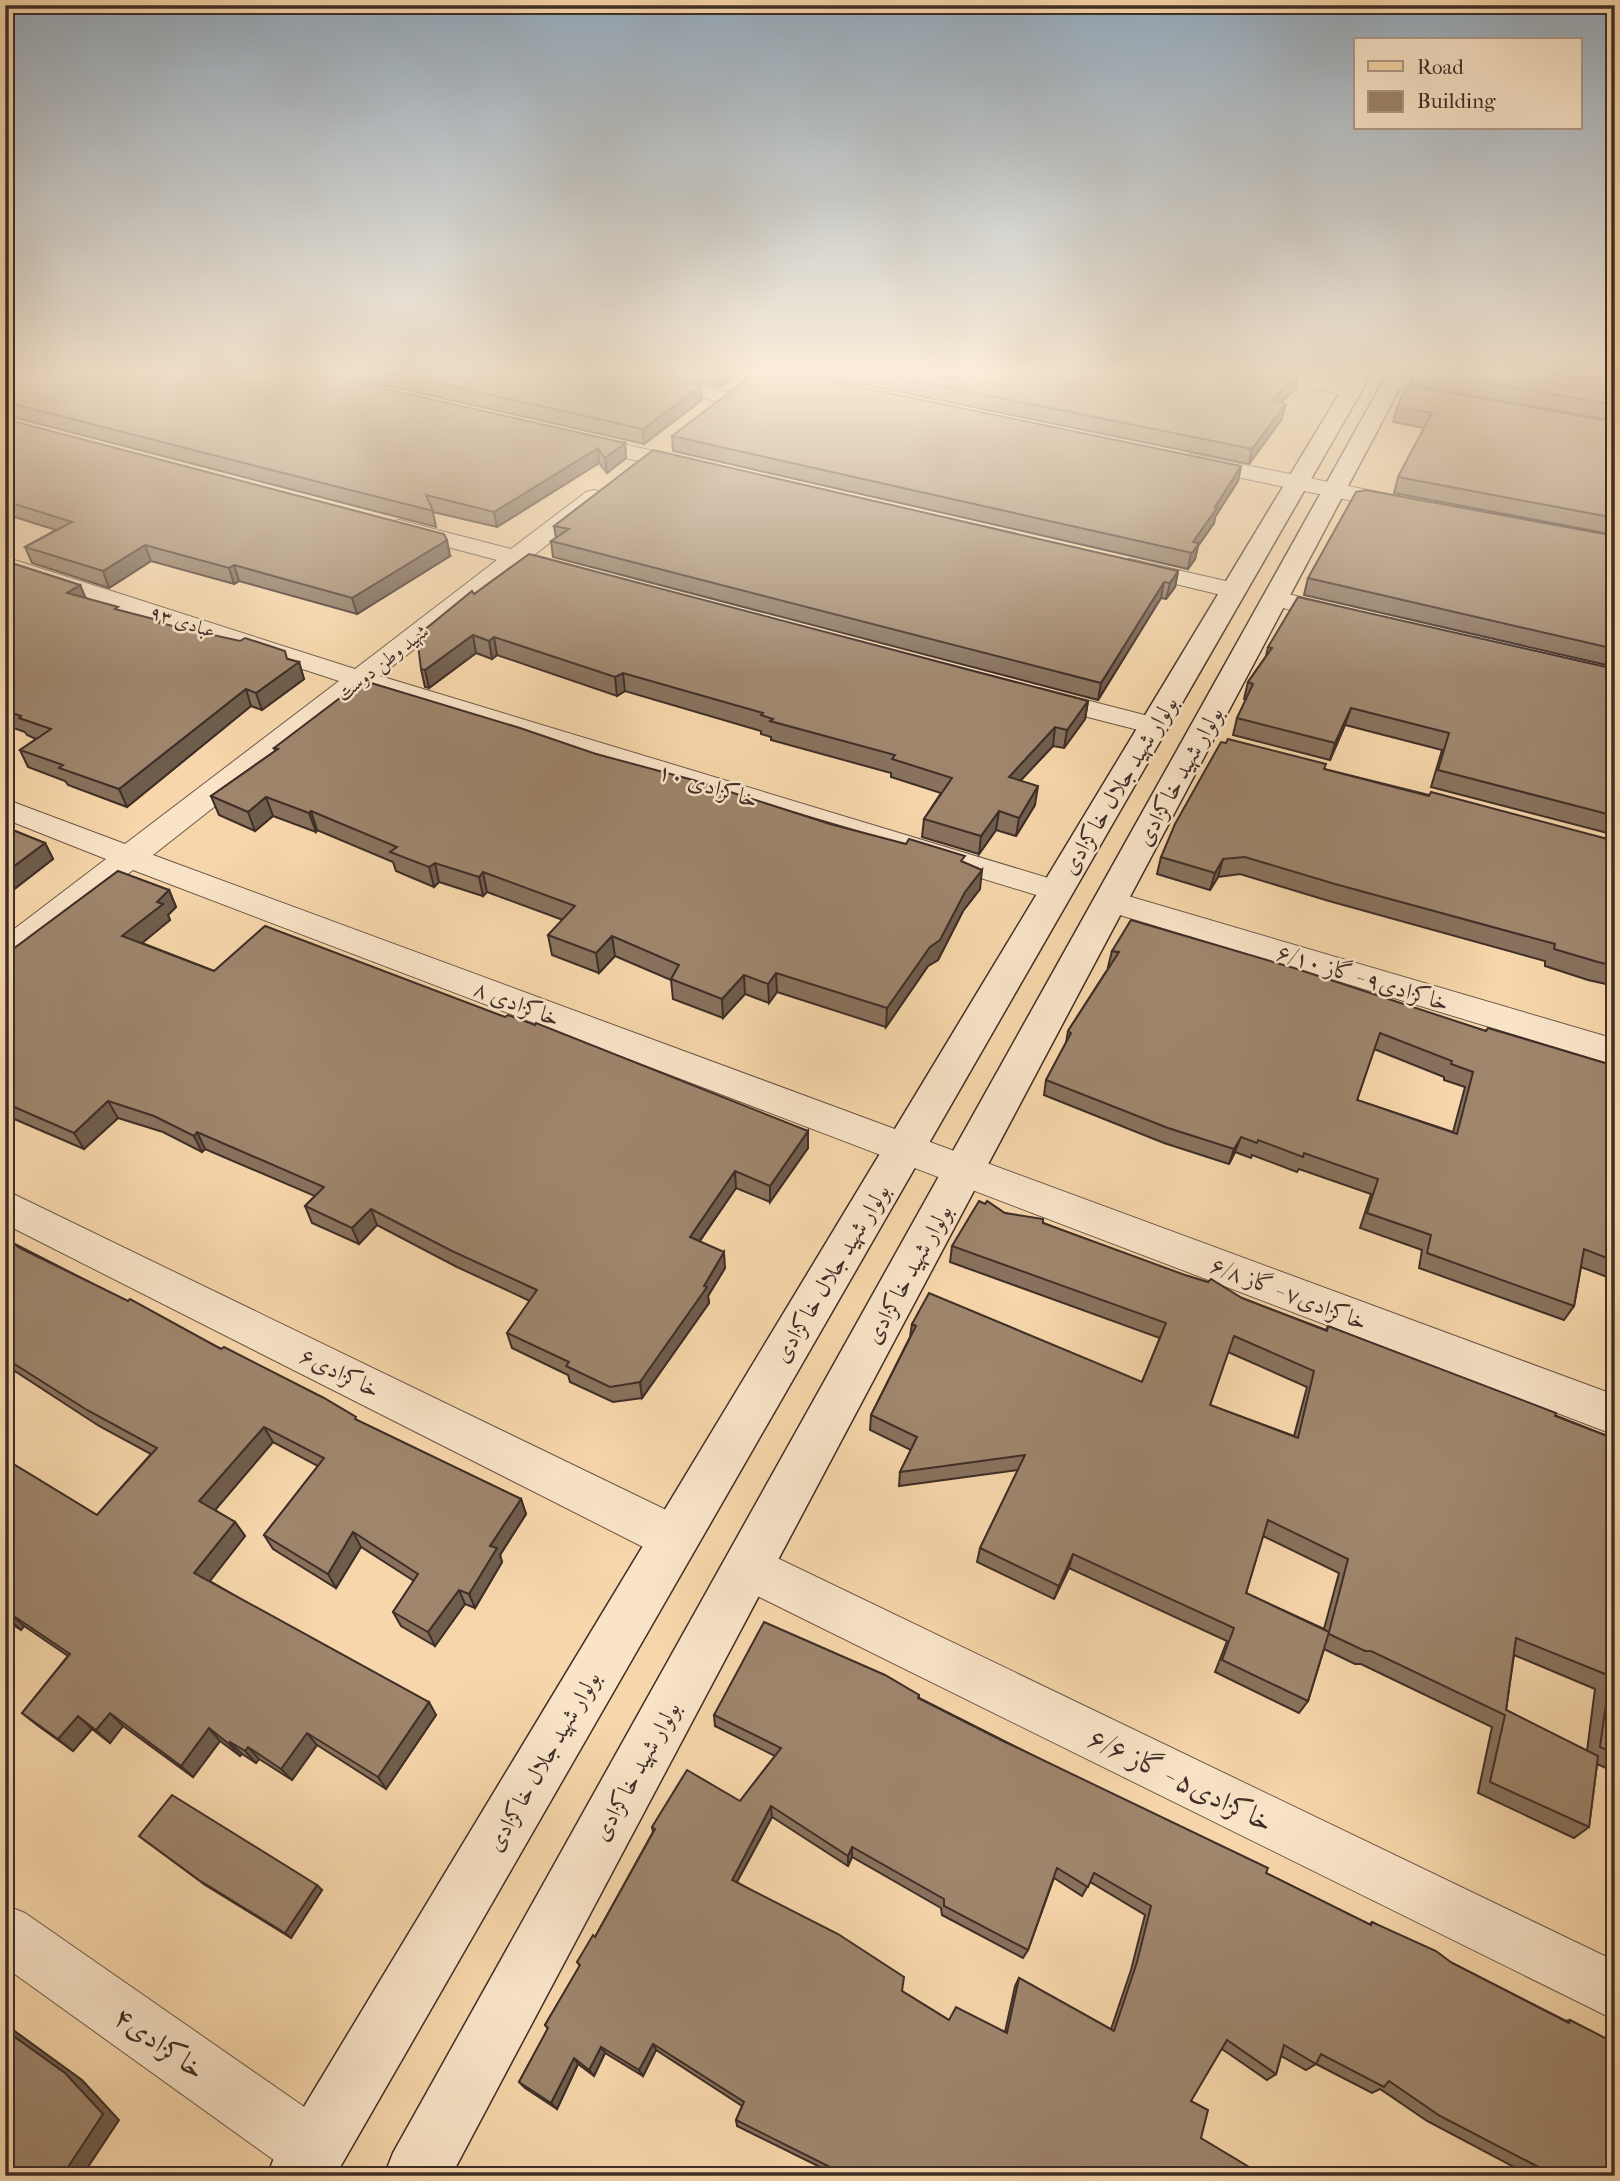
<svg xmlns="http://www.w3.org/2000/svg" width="1620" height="2181" viewBox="0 0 1620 2181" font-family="'IM FELL French Canon',Amiri,serif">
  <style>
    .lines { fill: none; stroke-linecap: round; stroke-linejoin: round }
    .street-casing { stroke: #6d5848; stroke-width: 2 }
    .secondary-casing { stroke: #3f2e28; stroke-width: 3 }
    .primary-casing { stroke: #3f2e28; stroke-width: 3 }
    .street { fill: #f9e4c8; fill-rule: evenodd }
    .secondary { fill: #f9e4c8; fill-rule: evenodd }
    .primary { fill: #f6d6aa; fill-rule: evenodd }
    .wall { fill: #88725d; stroke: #3f2e28; stroke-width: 2; fill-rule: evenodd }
    .shaded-wall { fill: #6f5d4c; stroke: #3f2e28; stroke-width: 2 }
    .building { fill: #9e856c; stroke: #3f2e28; stroke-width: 2; fill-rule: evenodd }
    .labels { text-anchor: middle; stroke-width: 5; stroke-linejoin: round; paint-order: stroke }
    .far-street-label { font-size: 19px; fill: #3f2e28; stroke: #f9e4c8 }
    .street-label { font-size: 23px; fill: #3f2e28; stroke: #f9e4c8 }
    .near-street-label { font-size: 28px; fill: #3f2e28; stroke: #f9e4c8 }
  </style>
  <rect width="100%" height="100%" fill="#f6d6aa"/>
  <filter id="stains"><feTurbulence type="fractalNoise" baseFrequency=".00286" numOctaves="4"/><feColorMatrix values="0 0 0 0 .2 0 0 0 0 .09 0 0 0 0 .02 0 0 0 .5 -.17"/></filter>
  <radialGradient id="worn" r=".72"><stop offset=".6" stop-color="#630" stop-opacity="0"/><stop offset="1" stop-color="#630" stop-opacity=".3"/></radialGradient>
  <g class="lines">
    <defs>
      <g id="street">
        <polygon points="597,371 633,371 732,393 735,397 732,401 725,403 600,375"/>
        <polygon points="1242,371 1282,371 1352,384 1359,386 1362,390 1359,394 1352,396 1252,377 1245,375"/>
        <polygon points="578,434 703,462 706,467 703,472 695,474 570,445 567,440 570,435"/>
        <polygon points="1191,454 1402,497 1410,499 1414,504 1410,509 1402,511 1183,466 1180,461 1183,456"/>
        <polygon points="594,490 602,492 605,497 602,502 534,555 578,567 581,572 578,577 569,579 520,566 380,676 1068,884 1073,891 1068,898 1057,901 1046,898 364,689 153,855 1615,1395 1615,1435 133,870 17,961 5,964 5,936 106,859 5,819 5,799 125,844 339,681 5,572 5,557 355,669 497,560 391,532 387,527 391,522 399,520 511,549 586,492"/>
        <polygon points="1130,559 1243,585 1247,590 1243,595 1234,598 1121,571 1118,566 1121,561"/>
        <polygon points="1276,591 1353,610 1357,615 1353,620 1344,623 1267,604 1263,599 1267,594"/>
        <polygon points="1039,688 1164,720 1168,726 1164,732 1154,734 1029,702 1025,696 1029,690"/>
        <polygon points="1111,891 1615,1039 1615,1065 1100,909 1095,902 1100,895"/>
        <polygon points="5,1190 691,1522 698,1538 691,1554 674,1561 657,1554 5,1224"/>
        <polygon points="748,1544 1615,1961 1615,2020 731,1583 724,1567 731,1551"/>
        <path d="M 5,1905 L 25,1913 L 336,2129 L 345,2151 L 336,2173 C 323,2178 305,2178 292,2173 L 5,1967 Z"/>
      </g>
      <g id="secondary">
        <polygon points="1353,371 1373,371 335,2176 267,2176 276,2153"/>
        <polygon points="1389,371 1409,371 451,2176 384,2176 393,2153"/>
      </g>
      <polygon id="primary" points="5,371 20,371 17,375 5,379"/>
    </defs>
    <use href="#street" class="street-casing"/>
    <use href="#secondary" class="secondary-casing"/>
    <use href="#primary" class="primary-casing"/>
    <use href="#street" class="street"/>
    <use href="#secondary" class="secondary"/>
    <use href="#primary" class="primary"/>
  </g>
  <g class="wall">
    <polygon points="323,371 633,371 702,400 644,444"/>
    <polygon points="644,371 743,371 720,387"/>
    <polygon points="798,371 1286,371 1296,388 1281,403 1282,419 1249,464"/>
    <polygon points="1295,371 1313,371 1310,374"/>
    <polygon points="1414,371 1615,371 1615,421 1410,385"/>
    <polygon points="5,377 625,443 626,458 607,473 599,463 497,527 433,512 436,527 5,415"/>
    <polygon points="1397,407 1615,422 1615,535 1394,493 1398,477 1424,428 1393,422"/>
    <polygon points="5,419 450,556 357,614 239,581 234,584 151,561 109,588 32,563 25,547 56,530 5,514"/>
    <polygon points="672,436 1241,466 1238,481 1215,517 1214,523 1198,546 1195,559 1188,569 673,451"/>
    <polygon points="554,526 1178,571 1175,587 1166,599 1161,598 1098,700 553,557 551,541 556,538"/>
    <polygon points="1615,536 1615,667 1304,595 1308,578"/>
    <polygon points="5,561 80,585 85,598 120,611 161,621 161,623 299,662 304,679 262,710 251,706 127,807 68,785 65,781 28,767 20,750 36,739 27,735 25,732 5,725"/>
    <polygon points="474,594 1088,701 1085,719 1064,748 1053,746 1020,781 1035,805 1016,836 996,830 979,854 922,837 924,819 941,793 891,777 891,773 771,740 771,737 761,734 761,731 625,691 617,696 497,655 492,659 476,653 429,688 425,687 421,669"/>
    <polygon points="1268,647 1615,669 1615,835 1431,787 1442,750 1345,725 1330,760 1233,735 1237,718 1246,700 1244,699 1248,682 1266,656"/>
    <polygon points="274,748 596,754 965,863 980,889 963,911 938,960 928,966 886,1027 777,992 769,1003 745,994 723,1018 673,999 671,980 615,956 599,973 552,955 548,935 563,920 487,892 483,896 439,882 434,887 396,871 393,862 317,830 316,832 273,816 255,831 219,815 211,796 275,751"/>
    <polygon points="1324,769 1615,841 1615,986 1588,980 1545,966 1545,961 1329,901 1240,874 1218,877 1210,890 1157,874 1161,857"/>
    <polygon points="5,827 45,843 53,859 13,890 5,887"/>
    <polygon points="169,890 176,907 168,915 170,920 142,943 214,971 808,1131 808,1148 770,1202 736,1188 700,1241 725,1268 708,1296 709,1303 642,1398 613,1402 570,1382 568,1375 512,1348 507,1333 530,1301 457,1267 377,1225 359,1244 312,1223 305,1206 315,1196 205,1149 202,1152 163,1132 118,1118 84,1149 5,1115 5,955"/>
    <path d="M 1112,951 L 1486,1031 L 1615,1066 L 1615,1280 L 1581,1267 L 1574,1306 L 1564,1320 L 1419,1268 L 1422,1250 L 1360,1228 L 1371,1194 L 1299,1169 L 1297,1172 L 1252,1155 L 1251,1158 L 1235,1152 L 1229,1164 L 1164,1143 L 1044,1095 L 1046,1080 L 1066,1043 L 1068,1031 L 1109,967 L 1108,967 ZM 1374,1049 L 1444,1077 L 1444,1080 L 1465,1087 L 1453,1132 L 1357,1100 Z"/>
    <path d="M 1005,1213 L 1043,1223 L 1326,1330 L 1328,1326 L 1615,1439 L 1615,1772 L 1597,1764 L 1589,1827 L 1574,1838 L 1478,1793 L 1492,1727 L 1361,1664 L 1355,1664 L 1324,1649 L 1308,1701 L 1299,1713 L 1215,1672 L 1227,1641 L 1069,1568 L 1054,1599 L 977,1562 L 980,1548 L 1018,1470 L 899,1486 L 900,1472 L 911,1450 L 870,1430 L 871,1415 L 910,1337 L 912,1324 L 1142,1382 L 1160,1338 L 950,1262 L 952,1246 ZM 1228,1352 L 1307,1387 L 1294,1436 L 1210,1405 ZM 1263,1536 L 1339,1573 L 1324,1629 L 1246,1593 ZM 1514,1655 L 1595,1689 L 1587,1751 L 1506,1710 Z"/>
    <polygon points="5,1239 221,1349 358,1421 521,1499 526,1514 500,1555 502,1562 475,1608 465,1604 435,1646 401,1626 393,1612 414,1581 361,1547 336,1588 273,1549 264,1535 318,1466 273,1442 215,1510 235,1522 245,1536 210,1581 436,1715 386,1789 317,1745 292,1780 259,1759 256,1763 242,1754 240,1756 220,1741 193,1777 123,1726 110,1743 92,1729 73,1751 37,1725 22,1713 68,1656 24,1626 21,1630 5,1620 5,1459 97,1515 151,1454 99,1426 7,1366 5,1368"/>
    <path d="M 919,1695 L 919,1698 L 1369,1925 L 1372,1922 L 1566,2021 L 1570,2020 L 1615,2176 L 1531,2176 L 1427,2121 L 1380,2089 L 1372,2093 L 1316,2064 L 1306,2070 L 1281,2056 L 1276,2074 L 1267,2080 L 1222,2049 L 830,2172 L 737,2126 L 736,2120 L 742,2106 L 656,2050 L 643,2076 L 605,2053 L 594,2076 L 578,2064 L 557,2109 L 525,2088 L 519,2082 L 548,2029 L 545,2025 L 580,1966 L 577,1962 L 595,1937 L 653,1832 L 652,1827 L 740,1801 L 775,1756 L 715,1726 L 714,1715 ZM 772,1817 L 848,1866 L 852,1857 L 941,1908 L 942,1915 L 1023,1958 L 1028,1950 L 1054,1878 L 1082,1896 L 1090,1882 L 1145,1915 L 1131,1970 L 1111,2029 L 1019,1978 L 1015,1986 L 1005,2032 L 949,2020 L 902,1991 L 737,1882 Z"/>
    <polygon points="139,1836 322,1890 291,1938 205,1885"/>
  </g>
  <g class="shaded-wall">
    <polygon points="722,371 743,371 720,387 720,373"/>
    <polygon points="1299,373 1296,388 1268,416 1272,401"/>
    <polygon points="701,386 702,400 644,444 643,429"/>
    <polygon points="1286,404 1282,419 1249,464 1252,449"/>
    <polygon points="625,443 626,458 607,473 605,458"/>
    <polygon points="598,448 599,463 497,527 494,512"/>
    <polygon points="1241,466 1238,481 1215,517 1214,523 1198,546 1195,559 1188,569 1193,542"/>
    <polygon points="447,540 450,556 357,614 352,598"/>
    <polygon points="145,545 151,561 109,588 103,571"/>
    <polygon points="234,565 239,581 234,584 229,568"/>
    <polygon points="1178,571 1175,587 1166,599 1170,583"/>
    <polygon points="1164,582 1161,598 1098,700 1101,683"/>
    <polygon points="80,585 87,601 67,593"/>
    <polygon points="473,635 476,653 429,688 425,670"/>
    <polygon points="494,637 497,655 492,659 489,641"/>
    <polygon points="299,662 304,679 262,710 256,693"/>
    <polygon points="623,673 625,691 617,696 615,677"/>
    <polygon points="246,689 251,706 127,807 119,789"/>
    <polygon points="1088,701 1085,719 1064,748 1067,730"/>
    <polygon points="1351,708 1345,725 1330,760 1335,743"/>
    <polygon points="1055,727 1053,746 1006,796 1009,777"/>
    <polygon points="1038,786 1035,805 1016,836 1019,818"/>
    <polygon points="266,797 273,816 255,831 248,812"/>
    <polygon points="311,811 317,830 316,832 309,813"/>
    <polygon points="999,811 996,830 979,854 981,836"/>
    <polygon points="45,843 53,859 13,890 5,876 5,873"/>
    <polygon points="1223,859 1218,877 1210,890 1215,873"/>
    <polygon points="435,863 439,882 434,887 429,867"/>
    <polygon points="982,870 980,889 963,911 938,960 928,966 886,1027 887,1008 965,892"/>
    <polygon points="483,872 487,892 483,896 479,877"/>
    <polygon points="169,890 176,907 168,915 170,920 130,953 122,936"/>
    <polygon points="612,936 615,956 599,973 596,953"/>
    <polygon points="776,973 777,992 769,1003 768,984"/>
    <polygon points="744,975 745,994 723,1018 722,999"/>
    <polygon points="108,1101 118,1118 84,1149 74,1133"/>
    <polygon points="808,1131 808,1148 770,1202 770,1186"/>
    <polygon points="197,1132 205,1149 202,1152 194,1136"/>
    <polygon points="1241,1137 1235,1152 1229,1164 1234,1149"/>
    <polygon points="735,1171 736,1188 691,1253 690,1237"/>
    <polygon points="371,1209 377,1225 359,1244 352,1228"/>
    <polygon points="724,1252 725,1268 708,1296 709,1303 642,1398 640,1382 704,1286"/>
    <polygon points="264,1427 273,1442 210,1516 199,1501"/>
    <polygon points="521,1499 526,1514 500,1555 502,1562 475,1608 469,1594 490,1546"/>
    <polygon points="235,1522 245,1536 205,1587 194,1573"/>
    <polygon points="353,1532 361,1547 336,1588 328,1574"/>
    <polygon points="1073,1554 1069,1568 1054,1599 1059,1586"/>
    <polygon points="459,1590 465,1604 435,1646 428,1632"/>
    <polygon points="9,1613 24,1626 21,1630 6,1616"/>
    <polygon points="429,1702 436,1715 386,1789 378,1777"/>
    <polygon points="110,1713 123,1726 110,1743 96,1730"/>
    <polygon points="78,1716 92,1729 73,1751 58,1739"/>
    <polygon points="209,1728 220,1741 193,1777 181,1766"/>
    <polygon points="307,1733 317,1745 292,1780 281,1769"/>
    <polygon points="230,1742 242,1754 240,1756 229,1744"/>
    <polygon points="248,1747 259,1759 256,1763 245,1751"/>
    <polygon points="771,1806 772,1817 733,1889 732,1880"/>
    <polygon points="852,1847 852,1857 848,1866 848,1856"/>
    <polygon points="317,1885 322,1890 291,1938 285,1933"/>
    <polygon points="5,2024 82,2080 119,2120 82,2176 62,2176 5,2030"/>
    <polygon points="653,2044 656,2050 643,2076 639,2070"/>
    <polygon points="601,2047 605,2053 594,2076 589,2070"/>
    <polygon points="574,2058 578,2064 557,2109 551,2103"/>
  </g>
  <g class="building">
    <polygon points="19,371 307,371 625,443 605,458 598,448 494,512 426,495 433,511 5,402 5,377"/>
    <polygon points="383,371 633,371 701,386 643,429"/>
    <polygon points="757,371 783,371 1241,466 1215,507 1217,508 1193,542 1199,543 1192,553 672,436"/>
    <polygon points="868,371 1286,371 1299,373 1272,401 1286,404 1252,449"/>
    <polygon points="1418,371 1615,371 1615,405"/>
    <polygon points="1407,385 1615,422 1615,518 1398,477 1432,413 1397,407"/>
    <polygon points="5,419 444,534 447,540 352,598 234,565 229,568 145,545 103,571 25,547 72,522 5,501"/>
    <polygon points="653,450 1178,571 1170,583 1164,582 1101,683 551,541 569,529 554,526"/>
    <polygon points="1366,490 1615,536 1615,649 1308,578 1356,492"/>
    <polygon points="529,554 1088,701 1067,730 1055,727 1009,777 1038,786 1019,818 999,811 981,836 924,819 952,778 892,759 895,755 770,721 773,719 761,715 763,713 623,673 615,677 494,637 489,641 473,635 425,670 421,669 417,636 472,591 474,594"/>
    <polygon points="5,561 80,585 67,593 118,607 115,609 161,621 159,623 240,641 245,638 285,651 287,659 299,662 256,693 246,689 119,789 59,768 63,765 20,750 51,729 19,718 21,716 5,711"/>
    <polygon points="1298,597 1615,669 1615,816 1438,770 1449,733 1351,708 1335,743 1237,718 1253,684 1248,682 1272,648 1268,647"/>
    <polygon points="361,682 368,682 520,728 596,754 693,780 830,824 906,844 909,839 965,856 961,861 982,870 965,892 940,940 930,947 887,1008 776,973 768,984 744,975 722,999 671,979 679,965 612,936 596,953 548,935 575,906 483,872 479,877 435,863 429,867 390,852 397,847 311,811 309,813 266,797 248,812 211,796 278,749 274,748"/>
    <polygon points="1228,739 1326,764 1324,769 1429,796 1431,792 1615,841 1615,966 1598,962 1554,949 1555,944 1335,884 1245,857 1223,859 1215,873 1161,857 1175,824 1221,742 1226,743"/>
    <polygon points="5,827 45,843 5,873"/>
    <polygon points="118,871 169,890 157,902 163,904 122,936 214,971 265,926 505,1017 508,1015 535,1025 536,1023 808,1131 770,1186 735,1171 690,1237 724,1252 704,1286 707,1287 640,1382 610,1387 566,1366 569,1362 507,1333 537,1290 452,1251 371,1209 352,1228 305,1206 324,1187 197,1132 194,1136 154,1116 108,1101 74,1133 5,1103 5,955"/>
    <path d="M 1131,920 L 1294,968 L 1486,1031 L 1488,1028 L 1525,1039 L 1615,1066 L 1615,1261 L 1584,1249 L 1574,1306 L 1427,1253 L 1431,1235 L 1367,1213 L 1378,1179 L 1304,1153 L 1303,1157 L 1258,1140 L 1257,1143 L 1241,1137 L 1234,1149 L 1168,1128 L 1046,1080 L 1071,1033 L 1068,1031 L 1119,952 L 1112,951 ZM 1380,1033 L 1452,1061 L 1451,1064 L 1473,1072 L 1457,1134 L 1357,1100 Z"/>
    <path d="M 979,1201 L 985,1204 L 987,1201 L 1005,1213 L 1043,1219 L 1043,1223 L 1185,1275 L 1208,1282 L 1211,1279 L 1242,1298 L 1327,1331 L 1328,1326 L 1556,1413 L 1555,1416 L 1615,1439 L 1615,1754 L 1600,1747 L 1610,1676 L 1516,1638 L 1506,1710 L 1598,1756 L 1589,1827 L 1490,1782 L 1505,1715 L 1371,1651 L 1365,1651 L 1329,1634 L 1329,1632 L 1308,1701 L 1222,1660 L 1234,1628 L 1073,1554 L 1059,1586 L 980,1548 L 1025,1455 L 900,1472 L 917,1437 L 871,1415 L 916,1326 L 912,1324 L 929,1293 L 1142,1382 L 1166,1323 L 952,1246 ZM 1234,1336 L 1314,1371 L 1298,1438 L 1210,1405 ZM 1268,1520 L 1348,1559 L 1329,1632 L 1246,1593 Z"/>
    <polygon points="5,1239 22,1249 128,1301 130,1299 221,1349 224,1347 324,1398 356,1417 355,1419 521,1499 490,1546 497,1548 469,1594 459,1590 428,1632 393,1612 418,1574 353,1532 328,1574 264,1535 324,1458 264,1427 199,1501 235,1522 194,1573 429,1702 378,1777 307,1733 281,1769 248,1747 245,1751 230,1742 229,1744 209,1728 181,1766 110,1713 96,1730 78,1716 58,1739 22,1713 70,1654 9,1613 5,1616 5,1459 97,1515 157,1448 87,1410 5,1358"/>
    <path d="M 764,1622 L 885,1675 L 919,1695 L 918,1698 L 1003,1741 L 1268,1868 L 1266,1873 L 1371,1925 L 1372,1922 L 1436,1951 L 1452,1963 L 1569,2023 L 1570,2020 L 1615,2043 L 1615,2176 L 1551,2176 L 1552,2174 L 1440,2116 L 1389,2081 L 1384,2087 L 1321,2054 L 1316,2064 L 1284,2045 L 1276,2074 L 1227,2040 L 1191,2101 L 1208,2110 L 1201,2138 L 1264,2176 L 829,2176 L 832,2168 L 736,2120 L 744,2102 L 653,2044 L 639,2070 L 601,2047 L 589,2070 L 574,2058 L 551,2103 L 519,2082 L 548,2028 L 545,2025 L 580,1965 L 577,1962 L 593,1935 L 595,1937 L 655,1829 L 652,1827 L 687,1770 L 740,1801 L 781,1748 L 714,1715 ZM 771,1806 L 848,1856 L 852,1847 L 944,1899 L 944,1906 L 1028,1950 L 1057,1868 L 1088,1887 L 1094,1873 L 1151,1906 L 1137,1962 L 1114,2031 L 1019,1978 L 1007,2033 L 956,2007 L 949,2020 L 902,1991 L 904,1977 L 838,1934 L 732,1880 Z"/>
    <polygon points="172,1795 317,1885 285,1933 199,1880 139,1836"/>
    <polygon points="5,2030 65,2073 103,2114 62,2176 5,2176"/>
  </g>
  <linearGradient id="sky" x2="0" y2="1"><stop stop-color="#95abbe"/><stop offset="0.55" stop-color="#fbedd9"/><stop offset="1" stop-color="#fbedd9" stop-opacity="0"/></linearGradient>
  <rect width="1620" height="676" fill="url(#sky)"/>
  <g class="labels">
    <g class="far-street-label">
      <text transform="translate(183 621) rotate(18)" y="7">عبادی ۹۳</text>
      <text transform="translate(382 662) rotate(-38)" y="7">شهید وطن دوست</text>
    </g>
    <g class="street-label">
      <text transform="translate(1179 776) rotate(-61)" y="8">بولوار شهید خاکزادی</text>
      <text transform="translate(708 785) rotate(17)" y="8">خاکزادی ۱۰</text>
      <text transform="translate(1119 785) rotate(-59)" y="8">بولوار شهید جلال خاکزادی</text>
      <text transform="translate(1363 977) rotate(17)" y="8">خاکزادی۹ - گاز ۶/۱۰</text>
      <text transform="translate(517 1003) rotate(21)" y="8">خاکزادی ۸</text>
      <text transform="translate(831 1273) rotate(-59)" y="8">بولوار شهید جلال خاکزادی</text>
      <text transform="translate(908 1274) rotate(-61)" y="8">بولوار شهید خاکزادی</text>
      <text transform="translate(1289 1293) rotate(21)" y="8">خاکزادی۷ - گاز ۶/۸</text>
      <text transform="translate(340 1372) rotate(26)" y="8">خاکزادی۶</text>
      <text transform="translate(543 1761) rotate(-60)" y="8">بولوار شهید جلال خاکزادی</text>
      <text transform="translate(636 1771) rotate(-61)" y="8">بولوار شهید خاکزادی</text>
    </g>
    <g class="near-street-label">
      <text transform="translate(1181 1779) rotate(26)" y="10">خاکزادی۵ - گاز ۶/۶</text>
      <text transform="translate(160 2042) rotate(35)" y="10">خاکزادی۴</text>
    </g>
  </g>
  <rect width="1620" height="2181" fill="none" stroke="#f6d6aa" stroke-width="28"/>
  <rect x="7" y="7" width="1606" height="2167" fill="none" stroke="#3f2e28" stroke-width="3.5"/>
  <rect x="14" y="14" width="1592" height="2153" fill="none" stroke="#3f2e28" stroke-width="2"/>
  <rect x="1354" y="38" width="228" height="91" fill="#f9e4c8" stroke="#af9b88" stroke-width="2"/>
  <rect x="1368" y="61" width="35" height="10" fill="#f6d6aa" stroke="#af9b88" stroke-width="2"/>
  <text x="1417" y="74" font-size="21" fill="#3f2e28">Road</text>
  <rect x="1368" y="91" width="35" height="21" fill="#9e856c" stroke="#af9b88" stroke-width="2"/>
  <text x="1417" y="108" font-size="21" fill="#3f2e28">Building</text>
  <rect width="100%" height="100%" filter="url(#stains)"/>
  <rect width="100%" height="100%" fill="url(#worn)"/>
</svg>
